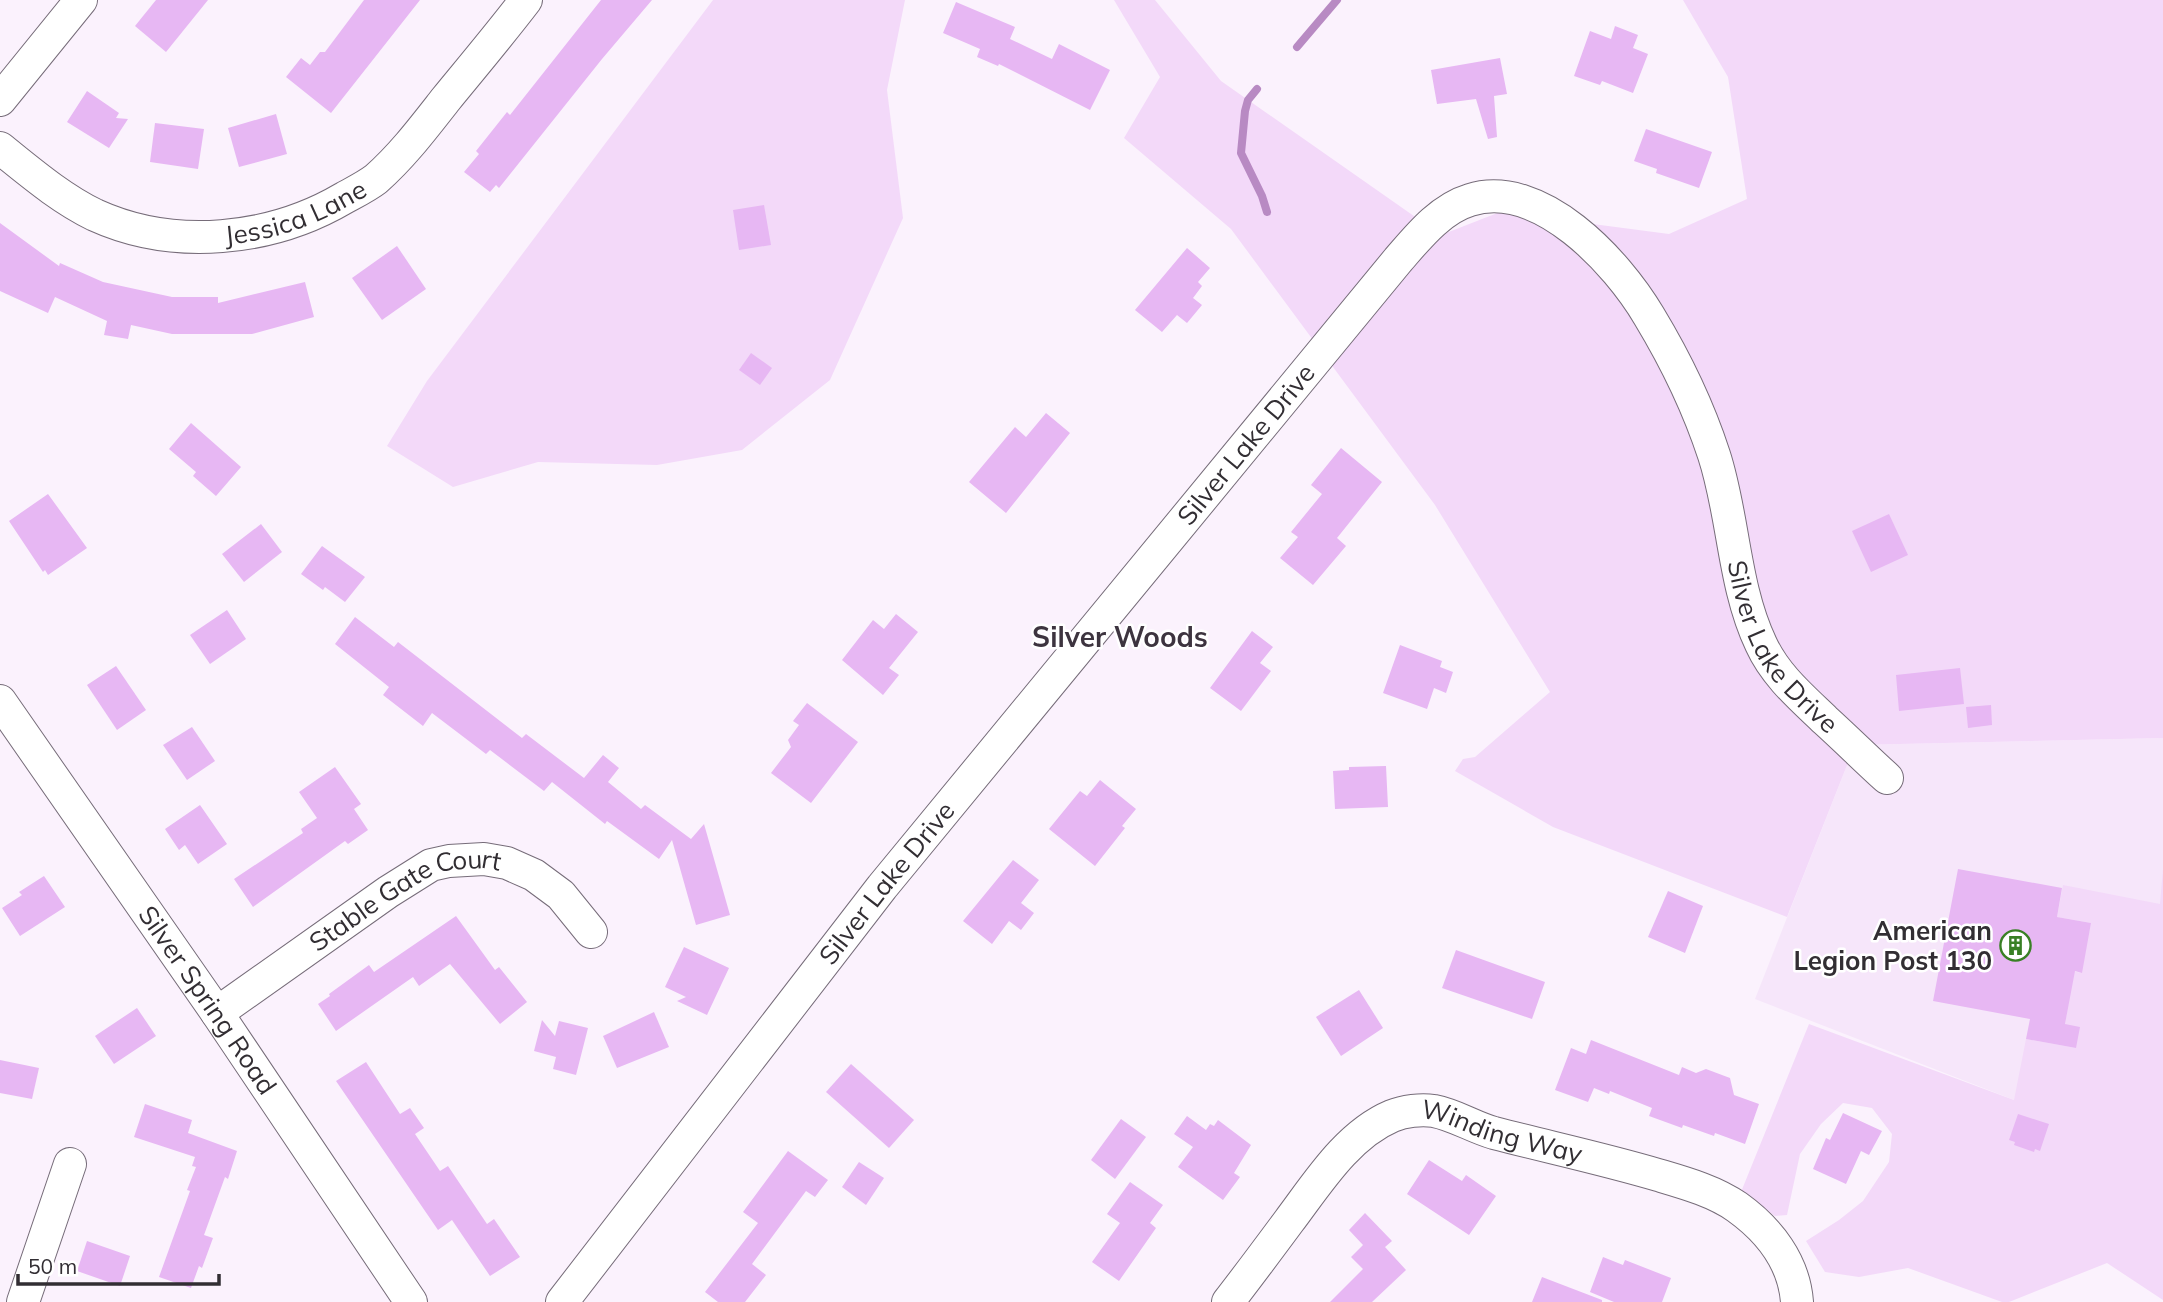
<svg xmlns="http://www.w3.org/2000/svg" width="2163" height="1302" viewBox="0 0 2163 1302" font-family="Mulish,sans-serif">
  <style>
    .built { fill: #f6e6fa }
    .green { fill: #f3d9f9 }
    .lines { fill: none; stroke-linecap: round; stroke-linejoin: round }
    .stream { stroke: #b88ac3; stroke-width: 8 }
    .building { fill: #e7b7f3 }
    .minor-casing { stroke: #766c79; stroke-width: 34 }
    .minor { stroke: #fff; stroke-width: 32 }
    .labels { text-anchor: middle; stroke-width: 5; stroke-linejoin: round; paint-order: stroke }
    .street-label { font-size: 26px; fill: #322e33; stroke: #fff }
    .poi-label { font-size: 26px; font-weight: bold; fill: #322e33; stroke: #fff; text-anchor: end }
    .neighbourhood-label { font-size: 28px; font-weight: bold; fill: #3d343f; stroke: #fff }
  </style>
  <rect width="100%" height="100%" fill="#fbf2fd"/>
  <polygon class="built" points="2163,738 2163,868 2155,1033 2014,1100 1755,999 1855,745"/>
  <g class="green">
    <polygon points="713,0 905,0 887,90 903,218 830,380 742,450 657,465 538,462 453,487 387,446 427,381"/>
    <polygon points="1114,0 1155,0 1221,81 1441,235 1500,212 1669,234 1747,199 1728,77 1683,0 2163,0 2163,738 1855,745 1787,917 1553,827 1455,771 1463,759 1475,757 1550,692 1435,505 1231,229 1124,138 1160,77"/>
    <polygon points="2163,868 2163,1300 2107,1263 2009,1302 2002,1302 1908,1268 1859,1277 1825,1272 1806,1241 1839,1220 1863,1201 1889,1162 1892,1134 1872,1108 1843,1103 1821,1124 1800,1154 1787,1215 1775,1216 1741,1192 1809,1024 2014,1100 2026,1039 2076,1048 2065,1024 2072,983 2064,969 2081,973 2091,923 2057,917 2063,885 2160,904"/>
  </g>
  <g class="lines">
    <g class="stream">
      <polyline points="1297,47 1337,0"/>
      <polyline points="1257,89 1248,100 1245,111 1241,153 1262,196 1267,212"/>
    </g>
  </g>
  <g class="building">
    <polygon points="156,0 208,0 166,52 135,26"/>
    <polygon points="364,0 420,0 331,113 286,77 301,58 310,65 320,52 325,52"/>
    <polygon points="601,0 652,0 602,59 499,188 496,185 490,192 464,172 479,154 476,151 507,112 510,115"/>
    <polygon points="956,2 1015,27 1010,39 1052,59 1059,44 1110,70 1090,110 999,64 998,66 977,57 980,49 943,33"/>
    <polygon points="1615,26 1638,35 1633,48 1648,54 1633,93 1602,81 1600,85 1574,76 1590,31 1611,39"/>
    <polygon points="1500,58 1507,94 1494,96 1497,137 1488,139 1476,99 1437,104 1431,70"/>
    <polygon points="87,91 119,113 116,118 128,119 109,148 67,122"/>
    <polygon points="276,114 287,154 239,167 228,128"/>
    <polygon points="155,123 204,129 198,169 150,162"/>
    <polygon points="1646,129 1712,152 1699,188 1656,173 1657,169 1634,161"/>
    <polygon points="764,205 771,245 739,250 733,210"/>
    <polygon points="0,223 59,266 60,263 103,282 172,297 218,297 218,303 305,282 314,317 252,334 172,334 131,325 128,339 104,335 107,321 55,297 48,313 0,291"/>
    <polygon points="397,246 426,289 382,320 352,278"/>
    <polygon points="1187,248 1210,268 1198,282 1202,286 1193,298 1202,305 1187,323 1177,315 1162,332 1135,310"/>
    <polygon points="751,353 772,368 760,385 739,370"/>
    <polygon points="1046,413 1070,433 1006,513 969,482 1015,427 1026,437"/>
    <polygon points="191,423 241,467 216,496 193,476 196,472 169,449"/>
    <polygon points="1341,448 1382,482 1337,538 1346,546 1313,585 1280,558 1298,537 1291,532 1322,494 1311,485"/>
    <polygon points="48,494 87,548 48,575 45,570 43,572 9,521"/>
    <polygon points="1889,514 1908,555 1871,572 1852,531"/>
    <polygon points="261,524 282,552 244,582 222,554"/>
    <polygon points="322,546 365,577 345,602 325,587 323,590 301,574"/>
    <polygon points="227,610 246,639 210,664 190,635"/>
    <polygon points="896,614 918,632 889,668 899,675 883,695 842,660 873,620 884,629"/>
    <polygon points="355,617 394,647 398,642 522,738 526,734 584,778 603,755 619,768 608,782 641,809 645,805 691,839 704,824 730,915 696,925 672,840 659,859 607,821 605,824 552,782 544,791 490,750 486,754 432,713 423,726 383,695 389,687 335,644"/>
    <polygon points="1252,631 1273,647 1260,663 1271,671 1241,711 1210,688"/>
    <polygon points="1400,645 1442,661 1440,667 1453,672 1446,693 1434,688 1427,709 1383,693"/>
    <polygon points="116,666 146,710 117,730 87,685"/>
    <polygon points="1960,668 1964,704 1899,711 1896,675"/>
    <polygon points="807,703 858,742 811,803 771,773 791,747 788,740 799,725 793,721"/>
    <polygon points="1991,705 1992,725 1968,728 1966,707"/>
    <polygon points="192,727 215,761 187,780 163,745"/>
    <polygon points="1386,766 1388,807 1335,809 1333,771 1349,770 1349,767"/>
    <polygon points="335,767 361,804 354,809 368,830 348,844 345,841 253,907 234,879 303,833 301,829 317,818 299,792"/>
    <polygon points="1100,780 1136,809 1122,826 1125,828 1095,866 1049,829 1080,791 1087,796"/>
    <polygon points="200,805 227,844 198,864 185,845 179,850 165,829"/>
    <polygon points="1013,860 1039,880 1021,903 1034,913 1021,930 1009,921 992,944 963,921"/>
    <polygon points="1958,869 2062,888 2057,917 2091,923 2082,973 2075,971 2065,1024 2080,1027 2076,1048 2026,1039 2030,1019 1933,1001"/>
    <polygon points="44,876 65,907 20,936 2,908 22,895 19,892"/>
    <polygon points="1668,891 1703,906 1685,953 1648,937"/>
    <polygon points="456,916 495,970 499,967 527,1002 500,1024 450,964 419,986 413,977 336,1031 318,1004 330,996 329,994 369,965 374,972"/>
    <polygon points="684,947 729,968 707,1015 677,1001 686,997 665,987"/>
    <polygon points="1456,950 1545,982 1532,1019 1442,988"/>
    <polygon points="1359,990 1383,1028 1341,1056 1316,1017"/>
    <polygon points="137,1008 156,1036 114,1064 95,1036"/>
    <polygon points="654,1012 669,1047 617,1068 603,1036"/>
    <polygon points="542,1020 555,1036 559,1021 588,1028 576,1075 553,1069 556,1057 534,1051"/>
    <polygon points="1591,1040 1679,1075 1682,1067 1696,1073 1706,1069 1730,1078 1734,1095 1759,1104 1745,1144 1715,1133 1714,1136 1683,1125 1682,1128 1649,1116 1652,1108 1610,1091 1609,1094 1594,1088 1588,1102 1555,1090 1571,1048 1586,1054"/>
    <polygon points="0,1060 39,1068 32,1099 0,1093"/>
    <polygon points="366,1062 400,1114 410,1108 424,1128 415,1134 440,1171 448,1166 487,1224 494,1219 520,1257 490,1276 452,1220 438,1230 336,1081"/>
    <polygon points="851,1064 914,1120 889,1148 826,1092"/>
    <polygon points="145,1104 192,1120 188,1133 237,1151 228,1179 225,1177 204,1235 213,1238 202,1268 199,1266 191,1288 159,1277 190,1191 187,1190 196,1167 192,1166 195,1157 134,1137"/>
    <polygon points="1843,1113 1882,1131 1869,1155 1861,1151 1846,1184 1813,1169 1826,1138 1830,1140"/>
    <polygon points="2018,1114 2049,1124 2040,1151 2035,1149 2034,1152 2014,1145 2015,1142 2009,1140"/>
    <polygon points="1187,1116 1206,1130 1210,1124 1214,1126 1218,1120 1251,1145 1234,1173 1240,1177 1223,1200 1178,1167 1193,1147 1174,1134"/>
    <polygon points="1121,1119 1146,1137 1115,1179 1091,1160"/>
    <polygon points="788,1151 828,1180 815,1197 806,1191 752,1264 766,1275 745,1302 718,1302 705,1292 758,1223 743,1212"/>
    <polygon points="1429,1160 1462,1181 1466,1175 1496,1196 1469,1235 1407,1194"/>
    <polygon points="859,1162 884,1178 866,1205 842,1187"/>
    <polygon points="1130,1182 1163,1205 1150,1223 1156,1228 1119,1281 1092,1262 1120,1223 1107,1214"/>
    <polygon points="1365,1213 1392,1241 1385,1247 1406,1270 1372,1302 1330,1302 1363,1269 1351,1257 1363,1245 1349,1230"/>
    <polygon points="87,1241 130,1256 120,1286 77,1271"/>
    <polygon points="1603,1257 1623,1265 1625,1260 1671,1278 1662,1302 1614,1302 1590,1292"/>
    <polygon points="1542,1277 1602,1300 1602,1302 1532,1302"/>
  </g>
  <g class="lines">
    <defs>
      <g id="minor">
        <polyline points="0,100 81,0"/>
        <path id="s1" d="M 0,148 C 30,172 60,198 95,215 C 174,251 271,241 344,198 C 355,192 367,186 376,179 C 403,155 424,127 446,99 C 473,66 500,34 526,0"/>
        <path id="s2" d="M 0,701 L 217,1013 L 411,1302"/>
        <path id="s3" d="M 217,1013 L 388,892 L 431,865 L 449,861 L 484,859 L 507,863 L 534,875 L 561,895 L 591,932"/>
        <polyline points="23,1302 70,1164"/>
        <path id="s4" d="M 562,1302 L 882,887 L 1398,260 C 1418,237 1440,209 1470,200 C 1540,178 1617,262 1649,316 C 1675,359 1698,406 1714,455 C 1734,516 1733,585 1761,644 C 1775,675 1801,697 1825,720 C 1846,739 1866,759 1887,778"/>
        <path id="s5" d="M 1228,1302 C 1249,1275 1269,1248 1289,1221 C 1317,1184 1347,1135 1392,1116 C 1404,1111 1421,1109 1434,1111 C 1455,1115 1473,1127 1494,1133 C 1548,1147 1604,1159 1658,1175 C 1685,1183 1714,1191 1737,1207 C 1769,1230 1794,1262 1797,1302"/>
      </g>
    </defs>
    <use href="#minor" class="minor-casing"/>
    <use href="#minor" class="minor"/>
  </g>
  <defs>
    <symbol id="building-ring" viewBox="-11 -11 22 22"><circle r="9.5" fill="#fff" stroke="#398025" stroke-width="1.5"/><path d="M-4-6H4V6H1V3H-1V6H-4ZM-2.5-4.3h1.7v1.8h-1.7ZM.8-4.3h1.7v1.8H.8ZM-2.5-1h1.7V.8h-1.7ZM.8-1h1.7V.8H.8Z" fill="#398025"/></symbol>
  </defs>
  <g fill-rule="evenodd">
    <use href="#building-ring" x="1998" y="928" width="35" height="35"/>
  </g>
  <g class="labels">
    <g class="street-label">
      <text dy="9" stroke="none"><textPath href="#s1" startOffset="324">Jessica Lane</textPath></text>
      <text dy="9" stroke="none"><textPath href="#s4" startOffset="1097">Silver Lake Drive</textPath></text>
      <text dy="9" stroke="none"><textPath href="#s4" startOffset="2020">Silver Lake Drive</textPath></text>
      <text dy="9" stroke="none"><textPath href="#s4" startOffset="530">Silver Lake Drive</textPath></text>
      <text dy="9" stroke="none"><textPath href="#s3" startOffset="224">Stable Gate Court</textPath></text>
      <text dy="9" stroke="none"><textPath href="#s2" startOffset="364">Silver Spring Road</textPath></text>
      <text dy="9" stroke="none"><textPath href="#s5" startOffset="364">Winding Way</textPath></text>
    </g>
    <g class="poi-label">
      <text x="1992" y="940">American<tspan x="1992" dy="30">Legion Post 130</tspan></text>
    </g>
    <g class="neighbourhood-label">
      <text x="1120" y="647">Silver Woods</text>
    </g>
  </g>
  <path d="M18 1274v10h201v-10" fill="none" stroke="#322e33" stroke-width="3.5"/>
  <text x="28" y="1274" font-size="21" fill="#322e33" stroke="#ffffff" stroke-width="5" paint-order="stroke">50 m</text>
</svg>
